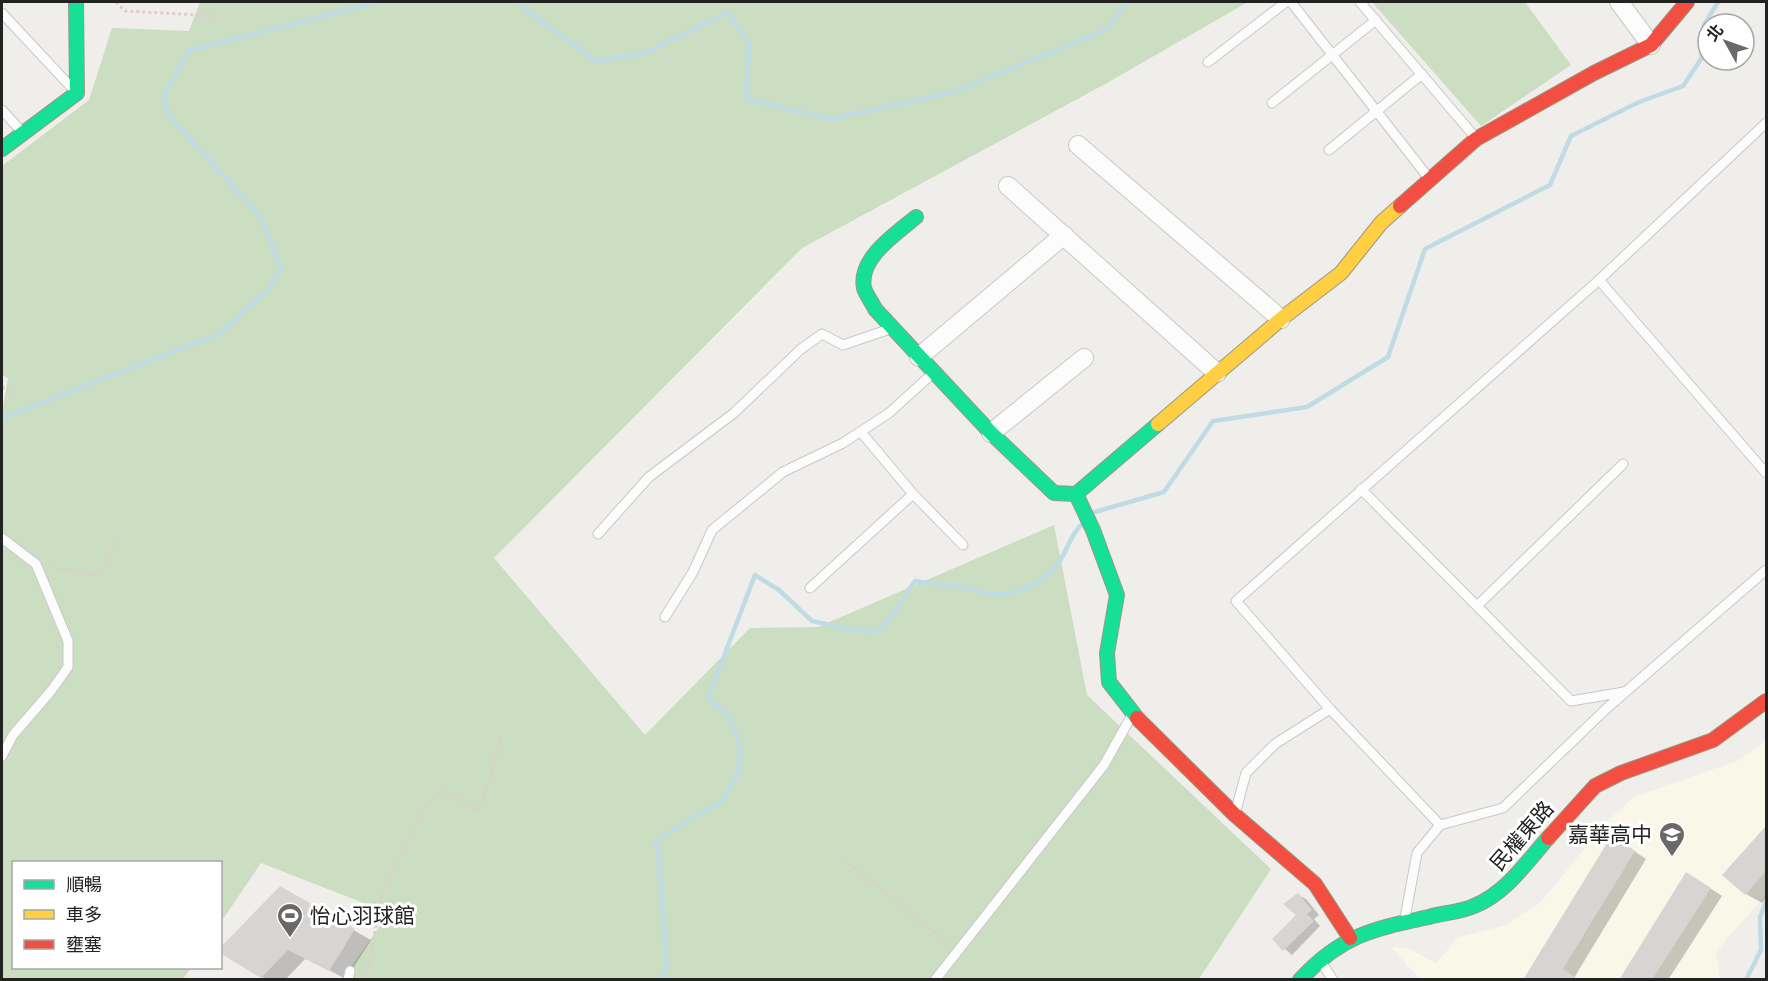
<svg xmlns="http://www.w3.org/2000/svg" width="1768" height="981" viewBox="0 0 1768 981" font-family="'Archivo Narrow','Noto Sans TC',sans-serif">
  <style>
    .education { fill: #f8f7e8 }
    .forest { fill: #cbdec1 }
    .shadow { fill: #0003 }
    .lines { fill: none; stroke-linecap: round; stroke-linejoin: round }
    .stream { stroke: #bfdbe3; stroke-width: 4.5 }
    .building { fill: #d7d4d2 }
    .lane-casing { stroke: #c9c8c7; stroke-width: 11 }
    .street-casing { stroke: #c9c8c7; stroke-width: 20 }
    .fast-casing { stroke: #999a82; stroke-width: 16 }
    .slow-casing { stroke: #999a82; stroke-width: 16 }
    .jam-casing { stroke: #999a82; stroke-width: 16 }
    .path { stroke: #dccecd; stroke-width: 3; stroke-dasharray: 3 3; stroke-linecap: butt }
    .lane { stroke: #fdfcfc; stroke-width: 9 }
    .street { stroke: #fdfcfc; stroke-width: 18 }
    .fast { stroke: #16e098; stroke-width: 14 }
    .slow { stroke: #ffcf43; stroke-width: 14 }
    .jam { stroke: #f24e42; stroke-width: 14 }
    .labels { text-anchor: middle; stroke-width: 6; stroke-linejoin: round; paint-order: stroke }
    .poi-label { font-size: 21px; fill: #222; stroke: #fff; text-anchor: end }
    .street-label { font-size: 21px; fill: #222; stroke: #fff }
  </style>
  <rect width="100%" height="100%" fill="#f0eeeb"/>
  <polygon class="education" points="1766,741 1766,894 1716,952 1720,979 1420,979 1391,947 1409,949 1436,963 1459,937 1506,925 1541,902 1606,822 1634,797 1737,761"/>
  <g class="forest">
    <polygon points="200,2 1248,2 1107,83 802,248 494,558 645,735 750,628 818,627 1054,525 1087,695 1271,869 1199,979 342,980 389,913 261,863 221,922 220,862 14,862 14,968 191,968 183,979 2,979 2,413 8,378 2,375 2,166 89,100 112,28 189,31"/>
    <polygon points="1372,2 1525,2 1571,65 1481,126"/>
  </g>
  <g class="shadow">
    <polygon points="1766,828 1766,898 1762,903 1746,894 1725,875"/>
    <polygon points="1624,844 1646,859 1574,978 1524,980"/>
    <polygon points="1699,881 1722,896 1668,980 1620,980"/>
    <polygon points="280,888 371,940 346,979 306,958 285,980 267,980 220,951"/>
    <polygon points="1298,895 1306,899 1319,915 1314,919 1320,926 1292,955 1274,939 1298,915"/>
  </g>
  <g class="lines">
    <g class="stream">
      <polyline points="516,2 595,61 643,54 728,12 749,44 746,99 831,119 953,92 1106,30 1127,2"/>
      <polyline points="2,418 219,334 266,292 281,269 260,216 170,117 163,98 188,51 377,2"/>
      <polyline points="1095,512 1164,492 1213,421 1307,407 1388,357 1425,249 1550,185 1571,136 1639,102 1683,86 1701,59 1704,25 1718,2"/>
      <path d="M 659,980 L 667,970 L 659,859 L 655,842 L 688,820 L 721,803 L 738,773 L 741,751 L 730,717 L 708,698 L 755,575 L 779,590 L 812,621 L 853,630 L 878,631 C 894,617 902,598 915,581 C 930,584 945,585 961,587 C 970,588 979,593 988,594 C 1012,597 1044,584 1058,564 C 1067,551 1070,535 1082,524"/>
      <polyline points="1746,980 1761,950 1760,917 1766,902"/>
    </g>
  </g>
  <g class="building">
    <polygon points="1766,826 1766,871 1745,895 1722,875"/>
    <polygon points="1612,835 1635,851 1563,969 1579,980 1523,980"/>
    <polygon points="1686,872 1711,888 1652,980 1619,980"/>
    <polygon points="280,886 355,929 329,971 288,950 261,978 220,953 220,948"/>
    <polygon points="1298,893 1312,910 1307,914 1314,921 1283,951 1272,939 1296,915 1283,904"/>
  </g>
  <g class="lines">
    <defs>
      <g id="lane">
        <polyline points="1291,2 1428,177"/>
        <polyline points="1360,2 1475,137"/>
        <polyline points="2,13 71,87"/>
        <polyline points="1208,62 1286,2"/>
        <polyline points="1272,103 1376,20"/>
        <polyline points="2,110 22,132"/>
        <polyline points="1329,150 1422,74"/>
        <polyline points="1599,280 1766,473"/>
        <polyline points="861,432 913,494 963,545"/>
        <polyline points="1361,489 1571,701 1624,692"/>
        <polyline points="598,534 649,477 734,413 801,349 822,334 843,345 890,329"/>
        <polyline points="2,538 36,564 68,641 68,667 51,691 13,735 2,756"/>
        <polyline points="810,588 913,494"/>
        <polyline points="1478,605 1623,464"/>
        <polyline points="665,617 693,572 712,530 783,472 843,443 889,413 932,374"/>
        <polyline points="1236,810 1246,773 1275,744 1330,709"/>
        <polyline points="1440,825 1330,709 1236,601 1599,280 1766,123"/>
        <polyline points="1405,918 1417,853 1440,825 1503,808 1607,708 1766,570"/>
        <polyline points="1321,962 1333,980"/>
        <polyline points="348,980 350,971"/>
        <polyline points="935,980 1104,765 1132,715"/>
      </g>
      <g id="street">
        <polyline points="1619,2 1651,45"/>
        <polyline points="1078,145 1281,319"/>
        <polyline points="1008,186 1217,373"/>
        <polyline points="919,357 1064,235"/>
        <polyline points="991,433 1084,358"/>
      </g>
      <g id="fast">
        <polyline points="2,149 77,93 76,2"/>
        <path d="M 916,217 C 897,233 858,258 864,288 C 866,295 872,302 875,309 L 991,433 L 1054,493 L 1076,494"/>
        <polyline points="1137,718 1109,682 1107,653 1117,595 1093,530 1076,494 1158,424"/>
        <path d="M 1300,980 C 1340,936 1372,929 1429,917 C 1443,913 1461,912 1474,906 C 1506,893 1526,863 1548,838"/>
      </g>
      <polyline id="slow" points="1158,424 1281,319 1341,273 1381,223 1400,206"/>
      <g id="jam">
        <polyline points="1400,206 1476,139 1594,73 1651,45 1687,2"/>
        <polyline points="1137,718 1235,815 1315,884 1350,938"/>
        <polyline points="1548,838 1595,786 1621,773 1713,740 1766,701"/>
      </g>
    </defs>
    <use href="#lane" class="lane-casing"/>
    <use href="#street" class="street-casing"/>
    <use href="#fast" class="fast-casing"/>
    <use href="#slow" class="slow-casing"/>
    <use href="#jam" class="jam-casing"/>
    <g class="path">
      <polyline points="116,2 125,11 218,16"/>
      <polyline points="2,387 18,397"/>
      <polyline points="51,567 99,576 121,533"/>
      <polyline points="839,856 950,945"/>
      <polyline points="362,980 368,968 383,890 420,815 443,789 475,810 481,807 501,738"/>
    </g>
    <use href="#lane" class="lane"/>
    <use href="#street" class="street"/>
    <use href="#fast" class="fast"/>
    <use href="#slow" class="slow"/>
    <use href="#jam" class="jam"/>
  </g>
  <defs>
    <symbol id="school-pin" viewBox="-11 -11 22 30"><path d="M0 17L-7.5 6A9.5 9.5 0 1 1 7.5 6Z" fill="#6a6968" stroke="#fff"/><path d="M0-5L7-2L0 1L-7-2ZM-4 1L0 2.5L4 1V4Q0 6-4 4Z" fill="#fff"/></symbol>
    <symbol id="stadium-pin" viewBox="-11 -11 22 30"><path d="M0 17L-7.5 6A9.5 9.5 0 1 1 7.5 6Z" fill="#6a6968" stroke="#fff"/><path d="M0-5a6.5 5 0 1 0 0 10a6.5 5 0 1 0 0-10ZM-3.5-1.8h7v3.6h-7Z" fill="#fff"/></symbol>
  </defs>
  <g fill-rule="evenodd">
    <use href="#school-pin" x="1657" y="820" width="30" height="40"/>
    <use href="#stadium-pin" x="275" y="901" width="30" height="40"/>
  </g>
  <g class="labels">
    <g class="poi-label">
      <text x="1652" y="842">嘉華高中</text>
      <text x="310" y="923" text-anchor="start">怡心羽球館</text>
    </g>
    <g class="street-label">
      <text transform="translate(1522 836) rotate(-49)" y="7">民權東路</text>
    </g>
  </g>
  <rect width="1768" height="981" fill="none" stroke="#222222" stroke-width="6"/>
  <rect x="12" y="861" width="210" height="108" fill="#ffffff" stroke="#a7a7a7" stroke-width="1.5"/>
  <rect x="24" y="880" width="30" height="9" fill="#16e098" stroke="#a7a7a7" stroke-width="1.5"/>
  <text x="66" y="891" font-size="18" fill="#222222">順暢</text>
  <rect x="24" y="910" width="30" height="9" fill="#ffcf43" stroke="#a7a7a7" stroke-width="1.5"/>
  <text x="66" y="921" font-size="18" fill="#222222">車多</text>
  <rect x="24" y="940" width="30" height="9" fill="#f24e42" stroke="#a7a7a7" stroke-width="1.5"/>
  <text x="66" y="951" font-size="18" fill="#222222">壅塞</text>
  <g transform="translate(1726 42) rotate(310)"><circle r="28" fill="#ffffff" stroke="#a7a7a7" stroke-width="1.5"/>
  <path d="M0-4.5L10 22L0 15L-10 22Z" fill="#6a6968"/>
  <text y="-9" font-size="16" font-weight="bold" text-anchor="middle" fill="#222222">北</text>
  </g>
</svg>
